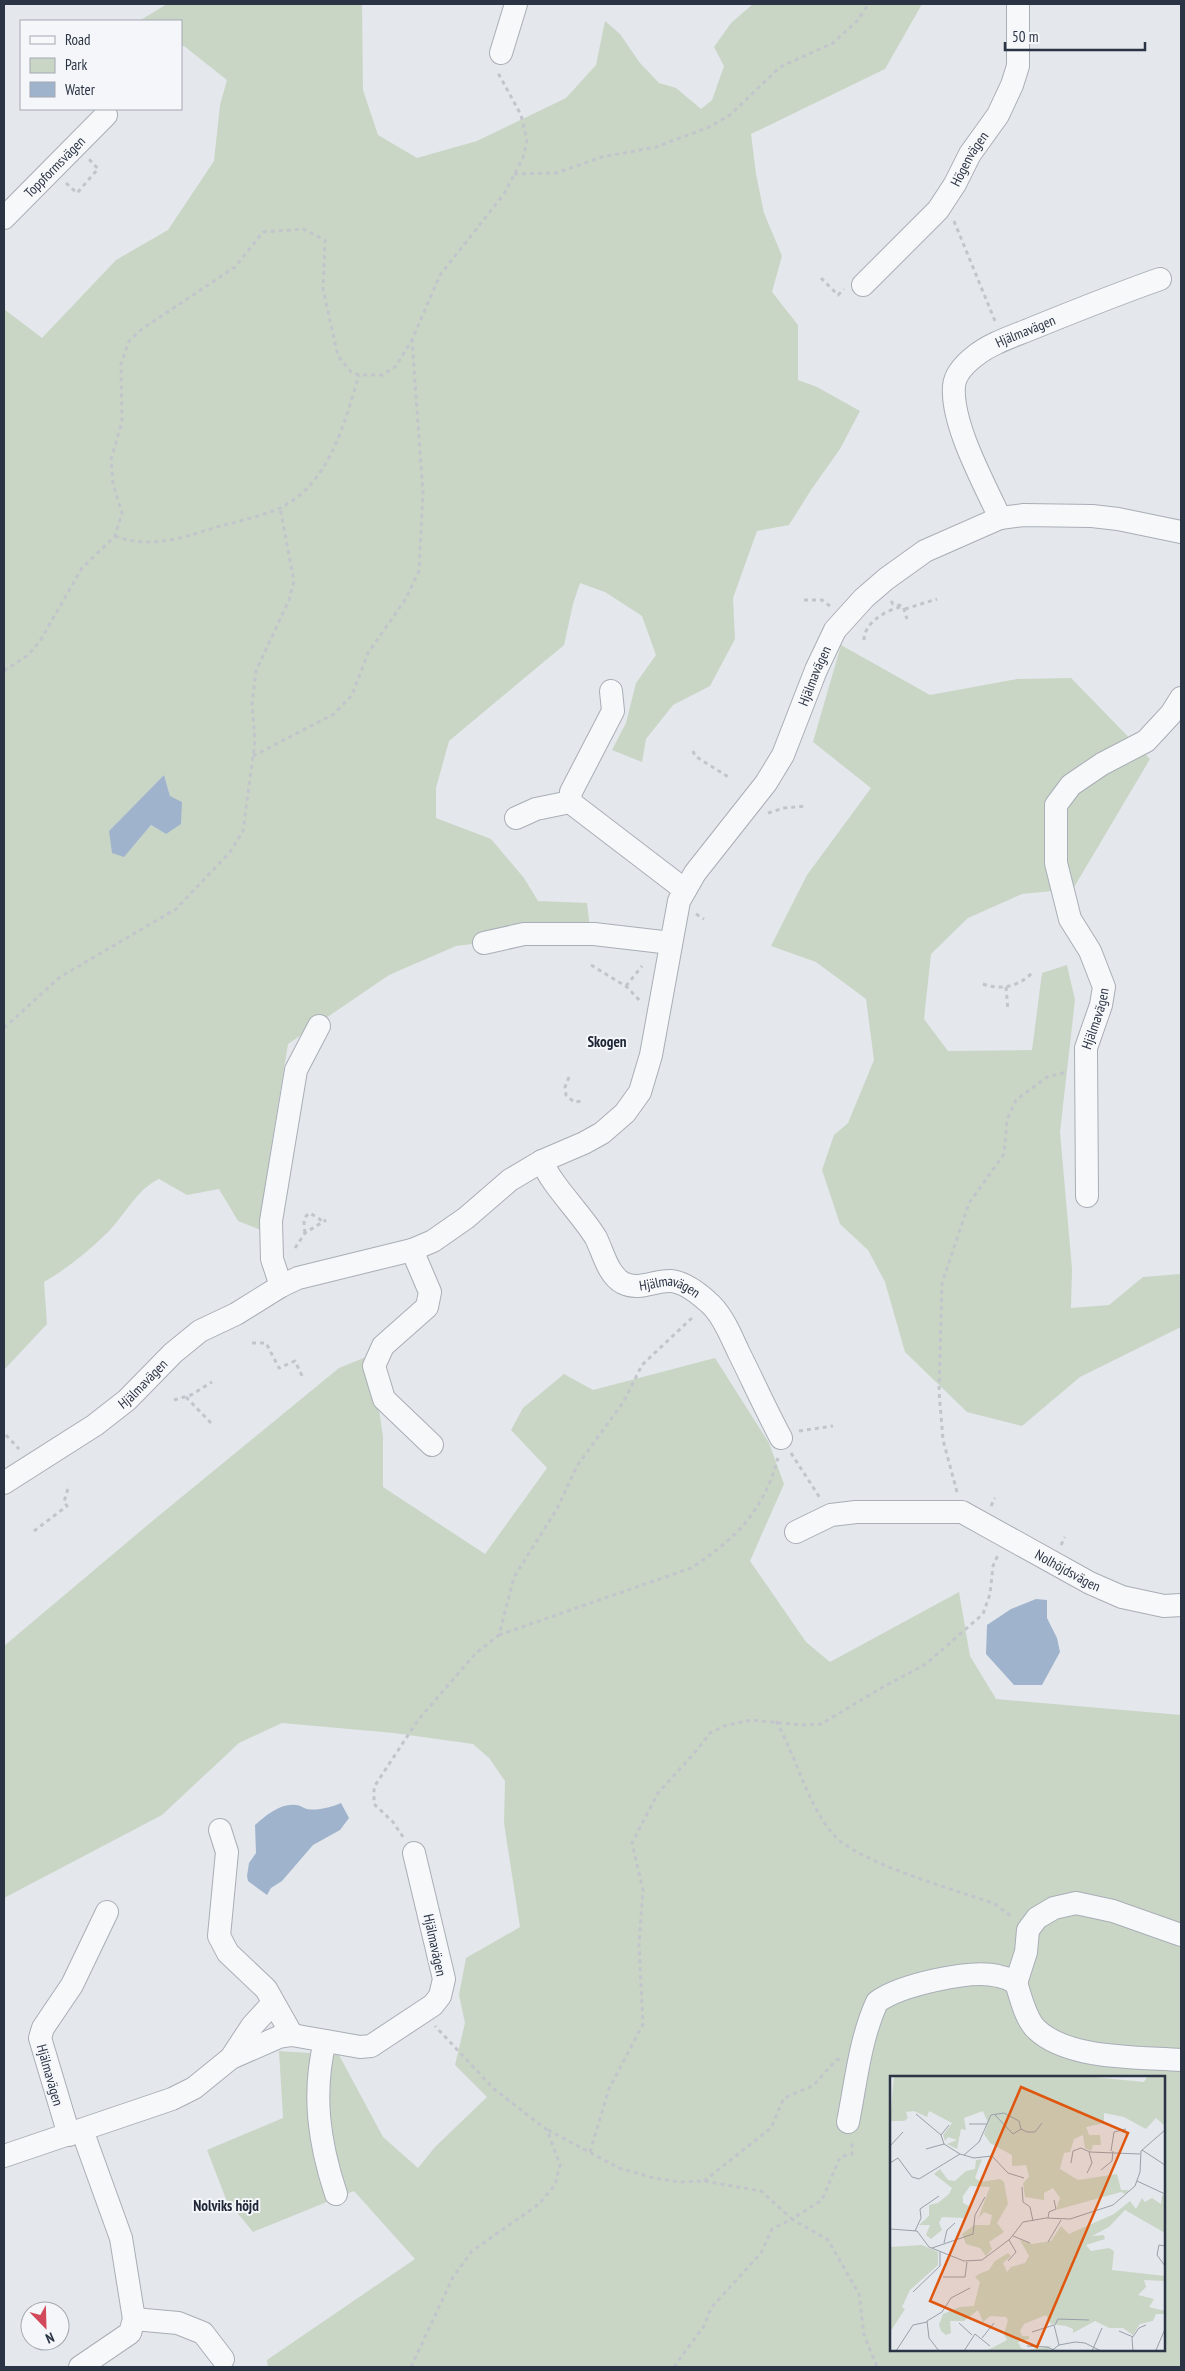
<svg xmlns="http://www.w3.org/2000/svg" width="1185" height="2371" viewBox="0 0 1185 2371" font-family="'PT Sans Narrow',sans-serif">
  <style>
    .green { fill: #c9d6c5; fill-rule: evenodd }
    .water { fill: #9fb4cc }
    .lines { fill: none; stroke-linecap: round; stroke-linejoin: round }
    .minor-casing { stroke: #a9aeb7; stroke-width: 24 }
    .path { stroke: #c2c5cb; stroke-width: 3; stroke-dasharray: 4 4; stroke-linecap: butt }
    .minor { stroke: #f7f8fa; stroke-width: 22 }
    .labels { text-anchor: middle; stroke-width: 4; stroke-linejoin: round; paint-order: stroke }
    .street-label { font-size: 14px; fill: #2b3445; stroke: #f4f6f9 }
    .neighbourhood-label { font-size: 15px; font-weight: bold; fill: #1d2536; stroke: #f4f6f9 }
    .inset-road { fill: none; stroke: #9a9fa9; stroke-width: 1 }
    .view { fill: #df570f; fill-opacity: 0.15; stroke: #df570f; stroke-width: 2.5 }
    .inset-edge { fill: none; stroke: #2b3445; stroke-width: 2.5 }
  </style>
  <rect width="100%" height="100%" fill="#e4e7ec"/>
  <g class="green">
    <path d="M 167,4 L 362,4 L 363,90 L 378,135 L 417,158 L 477,141 L 566,98 L 596,65 L 605,21 L 620,34 L 640,63 L 659,83 L 676,88 L 701,109 L 712,100 L 724,66 L 714,47 L 731,23 L 753,4 L 922,4 L 885,69 L 751,134 L 756,174 L 764,213 L 782,256 L 772,292 L 798,325 L 798,380 L 817,387 L 860,411 L 840,449 L 811,490 L 789,525 L 757,531 L 733,598 L 735,639 L 710,686 L 673,705 L 646,739 L 642,762 L 612,750 L 626,723 L 636,683 L 656,655 L 642,616 L 605,592 L 580,583 L 573,604 L 564,645 L 449,741 L 436,788 L 436,818 L 491,839 L 524,878 L 538,901 L 587,903 L 590,929 L 456,946 L 389,975 L 288,1044 L 269,1161 L 273,1176 L 261,1230 L 238,1221 L 219,1189 L 187,1195 L 159,1179 C 137,1189 125,1215 108,1232 C 89,1251 68,1268 44,1282 L 47,1324 L 4,1370 L 4,309 L 42,338 L 116,260 L 168,230 L 214,161 L 220,105 L 227,80 L 184,46 L 181,46 L 181,21 L 139,21 ZM 164,775 L 170,796 L 166,834 L 151,825 L 124,856 L 109,831 Z"/>
    <polygon points="841,645 930,695 1017,679 1071,678 1150,759 1073,889 1022,894 968,918 931,954 924,1019 948,1051 1032,1050 1042,973 1067,965 1075,1000 1060,1132 1072,1269 1071,1308 1109,1305 1143,1277 1181,1274 1181,1327 1080,1377 1022,1426 967,1412 905,1352 885,1282 868,1250 840,1224 822,1170 834,1135 848,1123 874,1060 866,999 816,962 771,946 807,875 871,788 813,742"/>
    <path d="M 371,1355 L 383,1437 L 383,1487 L 485,1554 L 547,1468 L 511,1430 L 523,1408 L 564,1374 L 593,1390 L 715,1358 L 769,1443 L 784,1484 L 750,1561 L 806,1642 L 830,1662 L 959,1592 L 970,1656 L 996,1699 L 1181,1715 L 1181,2367 L 268,2367 L 267,2360 L 415,2259 L 354,2191 L 253,2232 L 226,2199 L 207,2150 L 283,2118 L 279,2051 L 339,2055 L 383,2137 L 418,2168 L 435,2147 L 487,2097 L 455,2065 L 465,2023 L 459,1995 L 466,1958 L 520,1927 L 504,1823 L 505,1781 L 489,1758 L 473,1744 L 394,1733 L 282,1723 L 239,1743 L 162,1815 L 4,1898 L 4,1646 L 150,1523 L 339,1368 ZM 891,2077 L 1164,2077 L 1164,2350 L 891,2350 Z"/>
  </g>
  <g class="water">
    <polygon points="164,775 170,796 182,802 181,824 166,834 151,825 124,857 112,853 109,831"/>
    <polygon points="1036,1599 1047,1600 1047,1618 1057,1638 1060,1652 1042,1685 1014,1685 986,1654 987,1625 1011,1609"/>
    <path d="M 341,1803 L 349,1818 L 340,1830 L 313,1845 L 282,1881 L 271,1888 L 267,1895 L 248,1881 L 247,1876 L 249,1863 L 256,1853 L 255,1825 C 266,1815 281,1803 296,1805 C 300,1805 303,1808 307,1809 C 317,1811 332,1807 341,1803 Z"/>
  </g>
  <g class="lines">
    <defs>
      <g id="minor">
        <polyline points="501,53 516,4"/>
        <path id="s1" d="M 4,218 L 106,115"/>
        <path id="s2" d="M 863,285 L 938,210 L 955,184 L 970,154 L 998,115 L 1012,85 L 1018,66 L 1018,4"/>
        <path id="s3" d="M 1000,518 C 984,483 951,424 954,386 C 955,374 966,363 975,356 C 991,343 1014,336 1033,328 C 1075,311 1117,294 1160,279"/>
        <polyline points="611,691 613,711 571,792 570,802 685,890"/>
        <polyline points="516,818 536,809 570,802"/>
        <polyline points="484,943 524,934 594,934 671,943"/>
        <path id="s4" d="M 542,1161 C 551,1185 581,1213 596,1238 C 603,1252 608,1275 623,1283 C 639,1291 655,1280 671,1281 C 683,1282 698,1293 707,1301 C 722,1313 731,1336 739,1353 C 753,1381 766,1410 781,1438"/>
        <path id="s5" d="M 1087,1196 L 1086,1048 L 1101,1005 L 1104,987 L 1090,951 L 1070,919 L 1056,863 L 1056,805 L 1071,785 L 1102,764 L 1146,741 L 1171,714 L 1181,698"/>
        <polyline points="412,1250 430,1292 427,1307 383,1346 374,1366 384,1399 432,1445"/>
        <polyline points="281,1286 272,1259 271,1221 296,1070 319,1026"/>
        <path id="s6" d="M 4,1483 L 95,1425 L 127,1400 L 173,1353 L 200,1331 L 236,1314 L 281,1286 L 298,1278 L 412,1250 L 433,1241 L 466,1218 L 510,1180 L 542,1161 L 584,1143 L 602,1133 L 625,1113 L 640,1092 L 651,1055 L 679,901 L 695,873 L 766,783 L 783,755 L 816,670 L 835,630 L 864,598 L 886,579 L 925,551 L 1000,518 L 1024,515 L 1092,516 L 1118,519 L 1181,532"/>
        <path id="s7" d="M 796,1532 L 831,1515 L 856,1512 L 962,1512 L 1090,1583 L 1122,1597 L 1164,1606 L 1181,1605"/>
        <polyline points="220,1830 227,1852 219,1936 228,1953 266,1989 292,2035"/>
        <polyline points="1016,1983 1026,1952 1028,1930 1037,1918 1054,1908 1076,1903 1113,1911 1181,1935"/>
        <path d="M 325,2041 C 312,2094 319,2143 336,2194"/>
        <polyline points="231,2058 252,2026 273,2003"/>
        <path d="M 848,2122 C 856,2082 860,2039 877,2002 C 900,1985 971,1969 998,1976 C 1004,1977 1011,1980 1016,1983 C 1021,1997 1025,2018 1036,2029 C 1068,2060 1139,2057 1181,2060"/>
        <polyline points="69,2135 40,2038 43,2028 72,1985 107,1912"/>
        <polyline points="4,2156 172,2099 194,2088 231,2058 279,2037 292,2035 360,2047 371,2046 433,2005 440,1996 444,1979 414,1853"/>
        <polyline points="134,2319 178,2323 203,2333 223,2359"/>
        <polyline points="80,2367 130,2333 134,2319 121,2238 82,2130"/>
      </g>
    </defs>
    <use href="#minor" class="minor-casing"/>
    <g class="path">
      <polyline points="514,174 556,173 602,157 656,147 709,127 730,115 780,67 833,43 857,21 869,4"/>
      <polyline points="66,183 77,193 98,169 89,159"/>
      <polyline points="954,221 995,321"/>
      <polyline points="821,278 838,295 844,289"/>
      <path d="M 115,536 C 147,548 176,540 207,530 C 229,523 261,517 280,508 C 330,483 344,424 359,375"/>
      <polyline points="804,600 822,600 831,607"/>
      <polyline points="891,601 893,604 903,606 907,619"/>
      <polyline points="905,609 937,599"/>
      <path d="M 864,640 C 864,623 885,611 900,607"/>
      <polyline points="4,671 28,655 40,641 82,568 115,536 122,513 113,484 111,459 122,422 121,364 129,341 142,329 235,267 263,232 303,229 325,240 323,289 338,356 351,372 359,375 383,375 396,366 412,340 440,275 504,194 523,158 527,140 521,115 497,71"/>
      <polyline points="693,751 695,756 730,778"/>
      <polyline points="253,756 334,714 352,695 368,653 405,600 419,571 423,493 412,340"/>
      <polyline points="768,813 784,808 807,806"/>
      <polyline points="696,914 704,919"/>
      <polyline points="591,965 627,987 640,1001"/>
      <path d="M 983,984 C 1002,991 1020,986 1034,971"/>
      <polyline points="626,986 642,966"/>
      <polyline points="1006,987 1008,1011"/>
      <polyline points="4,1028 60,977 176,909 230,852 243,831 255,741 252,704 256,671 289,600 294,581 280,508"/>
      <polyline points="569,1077 565,1087 566,1095 574,1102 583,1101"/>
      <path d="M 305,1233 C 304,1225 302,1217 310,1213 L 324,1222"/>
      <polyline points="295,1248 305,1233 326,1220"/>
      <polyline points="252,1343 266,1343 279,1368 295,1361 303,1378"/>
      <polyline points="186,1397 211,1423"/>
      <polyline points="174,1400 191,1395 212,1382"/>
      <polyline points="799,1431 833,1426"/>
      <polyline points="6,1435 19,1449"/>
      <polyline points="791,1453 820,1498"/>
      <polyline points="957,1492 943,1440 939,1391 942,1283 969,1203 1004,1154 1007,1120 1016,1100 1047,1077 1067,1072"/>
      <polyline points="991,1506 995,1498"/>
      <polyline points="34,1531 67,1506 64,1502 69,1485"/>
      <polyline points="1061,1545 1065,1537"/>
      <path d="M 499,1635 L 691,1568 C 736,1539 764,1510 778,1458"/>
      <path d="M 776,1721 C 796,1756 807,1803 832,1833 C 856,1863 957,1890 995,1904 L 1012,1917"/>
      <polyline points="403,1837 393,1822 374,1804 374,1787 418,1720 476,1653 499,1635 514,1577 557,1509 577,1466 624,1401 642,1365 694,1316"/>
      <polyline points="548,2130 619,2168 654,2178 679,2182 704,2181 761,2191 792,2219 822,2200 840,2157 852,2154 852,2142"/>
      <polyline points="590,2152 609,2089 643,2024 639,1945 643,1890 632,1843 658,1793 697,1750 710,1733 724,1726 751,1720 802,1725 821,1724 883,1687 926,1664 983,1614 990,1594 993,1566 998,1555"/>
      <polyline points="704,2181 771,2128 784,2098 814,2085 836,2060 840,2059"/>
      <polyline points="411,2367 453,2277 472,2251 539,2204 555,2185 560,2165 547,2130 494,2089 435,2026"/>
      <polyline points="674,2367 704,2326 711,2308 761,2253 772,2229 792,2219 828,2240 859,2294 864,2335 877,2367"/>
    </g>
    <use href="#minor" class="minor"/>
  </g>
  <g class="labels">
    <g class="street-label">
      <text dy="5" stroke="none"><textPath href="#s2" startOffset="166">Högenvägen</textPath></text>
      <text dy="5" stroke="none"><textPath href="#s1" startOffset="72">Toppformsvägen</textPath></text>
      <text dy="5" stroke="none"><textPath href="#s3" startOffset="235">Hjälmavägen</textPath></text>
      <text dy="5" stroke="none"><textPath href="#s6" startOffset="1219">Hjälmavägen</textPath></text>
      <text dy="5" stroke="none"><textPath href="#s5" startOffset="179">Hjälmavägen</textPath></text>
      <text dy="5" stroke="none"><textPath href="#s4" startOffset="196">Hjälmavägen</textPath></text>
      <text dy="5" stroke="none"><textPath href="#s6" startOffset="171">Hjälmavägen</textPath></text>
      <text dy="5" stroke="none"><textPath href="#s7" startOffset="291">Nolhöjdsvägen</textPath></text>
      <text transform="translate(435 1945) rotate(78)" y="5">Hjälmavägen</text>
      <text transform="translate(50 2075) rotate(74)" y="5">Hjälmavägen</text>
    </g>
    <g class="neighbourhood-label">
      <text x="607" y="1047">Skogen</text>
      <text x="226" y="2211">Nolviks höjd</text>
    </g>
  </g>
  <g transform="translate(890 2076)">
    <rect width="275" height="275" fill="#e4e7ec"/>
    <path d="M 4,0 L 193,0 L 254,6 L 258,0 L 275,0 L 275,50 L 266,42 L 256,53 L 234,41 L 214,37 L 214,47 L 196,51 L 199,59 L 210,59 L 211,69 L 203,69 L 201,75 L 195,72 L 193,59 L 184,63 L 180,76 L 174,77 L 170,93 L 188,104 L 227,98 L 231,114 L 239,114 L 235,118 L 231,116 L 166,134 L 170,122 L 163,112 L 154,117 L 154,124 L 135,121 L 133,107 L 139,101 L 137,92 L 136,89 L 122,90 L 122,79 L 100,67 L 94,58 L 98,47 L 93,35 L 74,42 L 76,54 L 71,53 L 67,73 L 57,68 L 67,64 L 58,61 L 55,65 L 53,59 L 62,47 L 39,35 L 37,41 L 24,35 L 16,36 L 18,42 L 14,45 L 0,45 ZM 92,83 L 85,102 L 91,106 L 110,103 L 114,106 L 118,128 L 107,147 L 114,156 L 99,166 L 102,173 L 96,180 L 90,172 L 76,168 L 72,158 L 84,149 L 100,149 L 102,139 L 94,136 L 88,143 L 100,111 L 80,110 L 73,120 L 73,127 L 79,130 L 74,142 L 52,141 L 49,147 L 52,154 L 41,163 L 36,159 L 40,149 L 29,149 L 39,140 L 39,129 L 48,127 L 59,118 L 62,112 L 44,98 L 50,93 L 58,104 L 65,105 L 76,95 L 85,93 L 86,84 ZM 272,119 L 275,119 L 275,157 L 235,134 L 219,151 L 202,160 L 214,159 L 215,163 L 196,169 L 201,175 L 219,172 L 224,175 L 222,194 L 275,200 L 275,205 L 254,204 L 256,211 L 248,219 L 264,223 L 259,231 L 275,235 L 275,238 L 266,238 L 263,245 L 250,248 L 243,259 L 233,252 L 219,252 L 205,245 L 183,257 L 183,253 L 176,250 L 161,248 L 156,239 L 134,248 L 130,255 L 132,260 L 139,260 L 139,263 L 128,266 L 131,272 L 137,274 L 161,270 L 157,275 L 96,275 L 117,264 L 114,258 L 118,244 L 116,241 L 100,240 L 93,246 L 88,234 L 74,245 L 60,245 L 61,257 L 56,259 L 51,255 L 49,249 L 53,238 L 70,231 L 84,230 L 90,206 L 85,201 L 89,198 L 99,194 L 105,185 L 118,177 L 121,180 L 113,187 L 117,196 L 121,191 L 135,187 L 139,180 L 130,164 L 142,168 L 161,165 L 171,150 L 179,158 L 224,138 L 240,125 L 246,133 L 252,122 L 255,126 L 262,122 L 271,128 ZM 32,169 L 48,176 L 48,189 L 20,214 L 12,231 L 15,233 L 0,256 L 0,171 Z" fill="#c9d6c5"/>
    <path class="inset-road" d="M 26,38 L 51,59M 105,39 L 123,58 L 131,53M 97,48 L 101,39 L 114,37 L 129,45 L 131,53 L 137,56 L 145,56 L 152,47M 54,68 L 51,59 L 59,49M 0,70 L 13,56M 36,73 L 54,68 L 70,78M 252,74 L 275,89M 221,75 L 224,56 L 236,53M 74,79 L 89,66 L 97,48 L 79,48M 0,87 L 8,82 L 22,101 L 29,103 L 70,78 L 84,82 L 102,80 L 118,97 L 134,102M 181,87 L 183,75 L 191,72 L 200,76 L 250,78M 211,94 L 222,85 L 223,75M 197,97 L 202,87 L 199,76M 247,105 L 275,118M 132,111 L 133,126 L 140,131 L 143,145M 158,142 L 159,136 L 166,133 L 164,124M 0,153 L 27,155 L 39,171 L 74,185 L 92,184 L 120,163 L 133,146 L 156,142 L 180,143 L 223,129 L 245,110 L 250,96 L 251,75 L 275,54M 25,155 L 31,142 L 30,133 L 49,120M 123,160 L 140,167M 158,166 L 171,144M 54,167 L 57,154 L 65,147M 275,170 L 269,169 L 267,179 L 275,190M 42,172 L 83,158 L 85,139 L 95,121M 118,185 L 126,176 L 119,164M 53,201 L 75,201 L 77,186M 23,216 L 50,190 L 50,176M 69,247 L 82,259M 165,249 L 168,243 L 199,244M 229,255 L 243,261M 142,256 L 164,249 L 169,269M 92,262 L 104,247M 137,270 L 157,271 L 166,275M 266,274 L 275,253M 6,275 L 23,249 L 37,246M 49,275 L 39,262 L 37,245 L 52,236 L 61,222 L 80,212M 74,275 L 85,258 L 100,270M 161,275 L 169,269 L 185,266 L 195,267 L 211,275M 202,275 L 212,252M 243,275 L 242,262 L 249,252 L 256,249"/>
    <path class="view" d="M 131,11 L 238,57 L 147,271 L 40,225 Z"/>
    <rect width="275" height="275" class="inset-edge"/>
  </g>
  <rect width="1185" height="2371" fill="none" stroke="#2b3445" stroke-width="10"/>
  <rect x="20" y="20" width="162" height="90" fill="#f4f6f9" stroke="#a4a8b1"/>
  <rect x="30" y="36" width="25" height="8" fill="#f7f8fa" stroke="#a4a8b1"/>
  <text x="65" y="45" font-size="15" fill="#2b3445">Road</text>
  <rect x="30" y="58" width="25" height="15" fill="#c9d6c5" stroke="#a4a8b1"/>
  <text x="65" y="70" font-size="15" fill="#2b3445">Park</text>
  <rect x="30" y="82" width="25" height="15" fill="#9fb4cc" stroke="#a4a8b1"/>
  <text x="65" y="95" font-size="15" fill="#2b3445">Water</text>
  <g transform="translate(45 2326) rotate(157)"><circle r="24" fill="#f4f6f9" stroke="#a4a8b1"/>
  <path d="M0-4L9 19L0 12L-9 19Z" fill="#d1495b"/>
  <text y="-8" font-size="14" font-weight="bold" text-anchor="middle" fill="#2b3445">N</text>
  </g>
  <path d="M1005 42v8h140v-8" fill="none" stroke="#2b3445" stroke-width="2.5"/>
  <text x="1012" y="42" font-size="15" fill="#2b3445" stroke="#f4f6f9" stroke-width="4" paint-order="stroke">50 m</text>
</svg>
